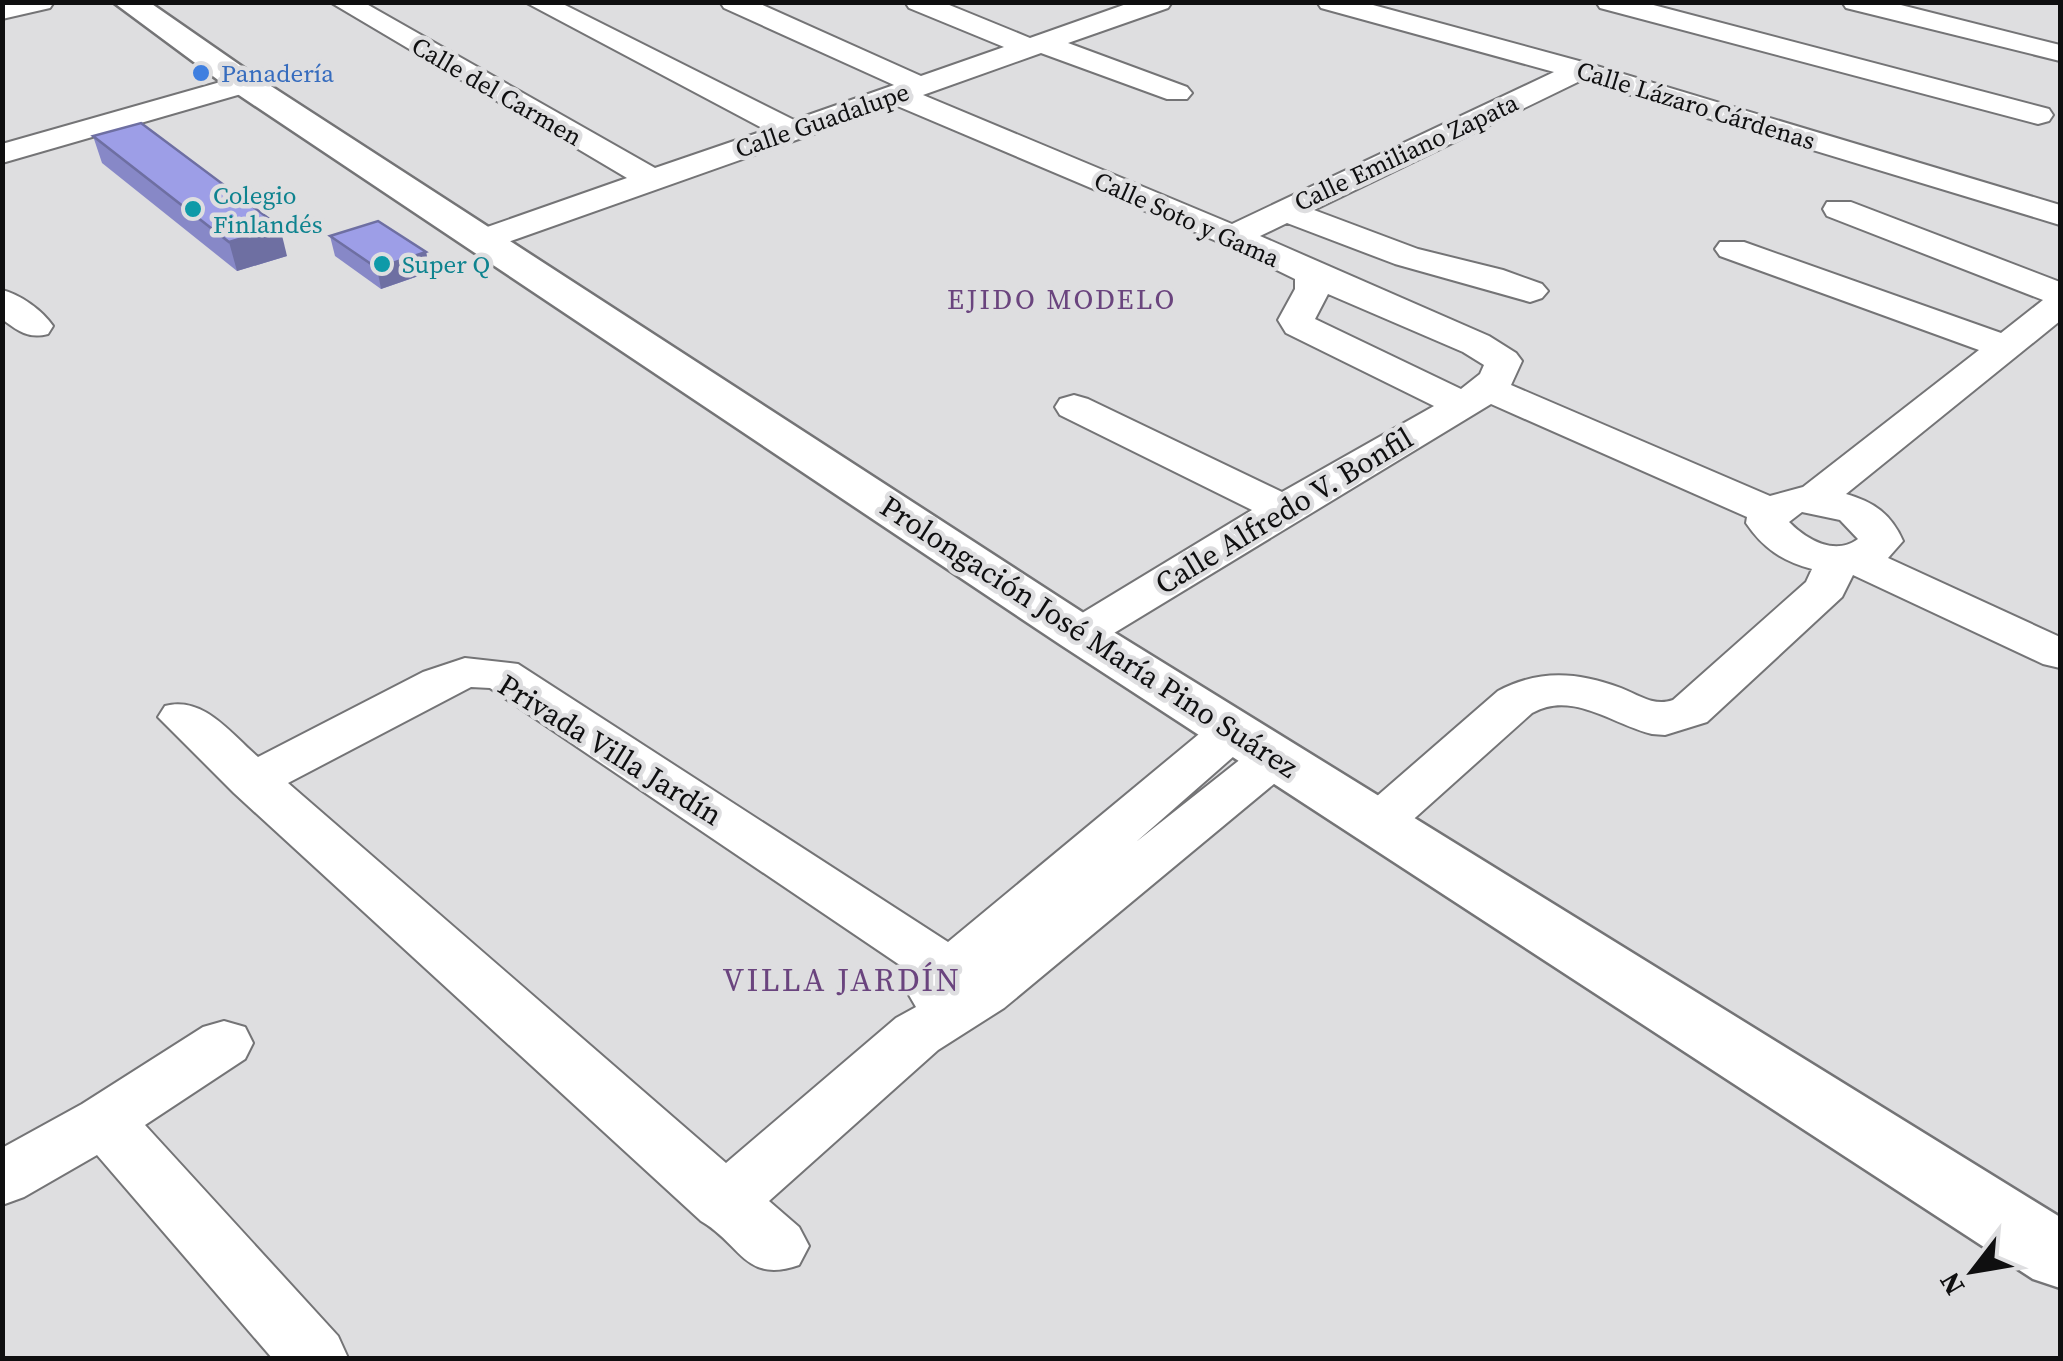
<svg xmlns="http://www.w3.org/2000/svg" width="2063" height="1361" viewBox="0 0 2063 1361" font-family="'Source Serif 4',serif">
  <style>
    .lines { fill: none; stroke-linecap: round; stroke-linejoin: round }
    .minor-casing { stroke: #747476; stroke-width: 4 }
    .major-casing { stroke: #747476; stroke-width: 5 }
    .minor { fill: #fff; fill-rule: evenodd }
    .major { fill: #fff; fill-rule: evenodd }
    .wall { fill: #8788c7 }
    .shaded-wall { fill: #6e6fa2 }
    .building { fill: #9d9ee7; stroke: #6e6fa2; stroke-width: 2.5 }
    .shop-dot { fill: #3f7fe0; stroke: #dedee0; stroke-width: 4 }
    .culture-dot { fill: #0f9aa8; stroke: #dedee0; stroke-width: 4 }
    .labels { text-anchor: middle; stroke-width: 9; stroke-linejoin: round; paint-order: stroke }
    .far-shop-label { font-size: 25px; fill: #366cbe; stroke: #dedee0; text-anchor: start }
    .far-street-label { font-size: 25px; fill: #0f0f10; stroke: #dedee0 }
    .far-culture-label { font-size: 25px; fill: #0d838f; stroke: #dedee0; text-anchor: start }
    .far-neighbourhood-label { font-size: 28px; letter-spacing: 2.5px; fill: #6a447e; stroke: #dedee0 }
    .street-label { font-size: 30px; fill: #0f0f10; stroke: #dedee0 }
    .neighbourhood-label { font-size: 32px; letter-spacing: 2.5px; fill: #6a447e; stroke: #dedee0 }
  </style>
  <rect width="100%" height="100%" fill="#dedee0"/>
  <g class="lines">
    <defs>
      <g id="minor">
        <polygon points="54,2 50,8 2,19 2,3"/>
        <path d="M 330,2 L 363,2 L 655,168 L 766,130 L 525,2 L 559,2 L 794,120 L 894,85 L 724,8 L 720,2 L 756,2 L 921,76 L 1004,47 L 909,8 L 905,2 L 942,2 L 1030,38 L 1132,2 L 1172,2 L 1168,8 L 1068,43 L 1187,87 L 1192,93 L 1187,99 L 1167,99 L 1041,53 L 923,95 L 1232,224 L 1554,72 L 1321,8 L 1317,2 L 1362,2 L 1590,64 L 2060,205 L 2060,225 L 1582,80 L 1314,210 L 1418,249 L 1503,270 L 1542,284 L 1548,291 L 1542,298 L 1530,302 L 1395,264 L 1287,223 L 1260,236 L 1489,336 L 1516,353 L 1522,361 L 1511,385 L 1770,496 L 1803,487 L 1979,350 L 1720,256 L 1715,249 L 1720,242 L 1744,242 L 2001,333 L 2043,300 L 1827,216 L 1823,209 L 1827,202 L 1851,202 L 2060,282 L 2060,321 L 1846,494 C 1874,502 1891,514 1903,541 L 1888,558 L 2060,637 L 2060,668 L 2043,664 L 1853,575 L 1842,597 L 1707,722 L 1665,735 L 1652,734 C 1612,724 1572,690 1532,713 L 1397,834 L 1379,839 L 1361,834 L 1353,822 L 1361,810 L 1498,691 C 1539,669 1578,672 1621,688 C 1639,695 1654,707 1673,700 L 1806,582 L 1812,569 C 1782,561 1763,548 1746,523 L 1747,517 L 1491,404 L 1096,644 L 1080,648 L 1064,644 L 1057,634 L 1064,624 L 1252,510 L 1060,415 L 1055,407 L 1060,399 L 1074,395 L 1088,399 L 1282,492 L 1434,406 L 1286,333 L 1278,320 L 1295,289 L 1295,279 L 1221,243 L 895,105 L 497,246 L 473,246 L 468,239 L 473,232 L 627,178 ZM 1328,294 L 1463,352 L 1484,365 L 1480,374 L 1461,389 L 1315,319 ZM 1802,512 L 1840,520 L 1858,539 C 1835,556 1807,540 1789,522 Z"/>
        <polygon points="1596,2 1642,2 2049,109 2053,115 2049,121 2038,124 1600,8"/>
        <polygon points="1842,2 1889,2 2060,45 2060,61 1846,8"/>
        <polygon points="245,75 255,78 259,84 255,90 2,163 2,144"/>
        <path d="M 2,290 C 21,295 42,310 53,326 L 48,334 C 28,339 18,331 2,319 Z"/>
        <path d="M 465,658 L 518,664 L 948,942 L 1216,720 L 1233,715 L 1250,720 L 1258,731 L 1250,742 L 1136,842 L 1256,747 L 1274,742 L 1292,747 L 1299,758 L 1292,769 L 1004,1008 L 938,1050 L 769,1201 L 799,1227 L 809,1246 L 799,1265 C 745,1284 741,1244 701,1221 L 234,793 L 158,717 L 165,706 C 204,696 230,733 258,757 L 423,672 ZM 471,687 L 490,688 L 919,978 L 909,995 L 916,1007 L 896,1018 L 726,1163 L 288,783 Z"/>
        <polygon points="224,1021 245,1027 253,1043 245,1059 145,1125 338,1336 348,1358 272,1358 97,1155 24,1197 2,1205 2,1148 82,1104 203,1027"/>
      </g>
      <polygon id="major" points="113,2 149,2 257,77 1099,623 2060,1217 2060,1288 2033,1279 1061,645 233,91"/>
    </defs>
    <use href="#minor" class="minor-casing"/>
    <use href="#major" class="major-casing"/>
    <use href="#minor" class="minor"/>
    <use href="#major" class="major"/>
  </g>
  <g class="wall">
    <polygon points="93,136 287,256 237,271 102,163"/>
    <polygon points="330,236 426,252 430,272 381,289 335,256"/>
  </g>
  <g class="shaded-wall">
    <polygon points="280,227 287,256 237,271 229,242"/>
    <polygon points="426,252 430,272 381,289 377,268"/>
  </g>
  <g class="building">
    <polygon points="141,123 280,227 229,242 93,136"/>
    <polygon points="378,221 426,252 377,268 330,236"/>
  </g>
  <circle class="shop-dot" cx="201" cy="73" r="10"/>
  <g class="culture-dot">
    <circle cx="193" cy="209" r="10"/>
    <circle cx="382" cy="264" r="10"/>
  </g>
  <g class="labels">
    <g class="far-shop-label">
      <text x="221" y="82">Panadería</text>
    </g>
    <g class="far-street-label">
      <text transform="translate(497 91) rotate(30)" y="9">Calle del Carmen</text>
      <text transform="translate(1696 105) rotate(17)" y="9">Calle Lázaro Cárdenas</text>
      <text transform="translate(822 120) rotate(-19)" y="9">Calle Guadalupe</text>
      <text transform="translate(1406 152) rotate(-25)" y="9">Calle Emiliano Zapata</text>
      <text transform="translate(1187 219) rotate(24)" y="9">Calle Soto y Gama</text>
    </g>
    <g class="far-culture-label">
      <text x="213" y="204">Colegio<tspan x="213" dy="29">Finlandés</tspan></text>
      <text x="402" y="273">Super Q</text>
    </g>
    <g class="far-neighbourhood-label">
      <text x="1062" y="309">EJIDO MODELO</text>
    </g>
    <g class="street-label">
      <text transform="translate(1284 511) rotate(-31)" y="10">Calle Alfredo V. Bonfil</text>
      <text transform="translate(1089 637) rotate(33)" y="10">Prolongación José María Pino Suárez</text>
      <text transform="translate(610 750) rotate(32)" y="10">Privada Villa Jardín</text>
    </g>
    <g class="neighbourhood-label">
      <text x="842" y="991">VILLA JARDÍN</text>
    </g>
  </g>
  <rect width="2063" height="1361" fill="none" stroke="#0f0f10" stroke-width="10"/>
  <g transform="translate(1973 1271) rotate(239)" stroke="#dedee0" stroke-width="8" paint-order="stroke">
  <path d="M0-8L18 38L0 25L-18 38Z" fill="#0f0f10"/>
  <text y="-15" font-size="28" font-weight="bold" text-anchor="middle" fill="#0f0f10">N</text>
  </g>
</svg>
